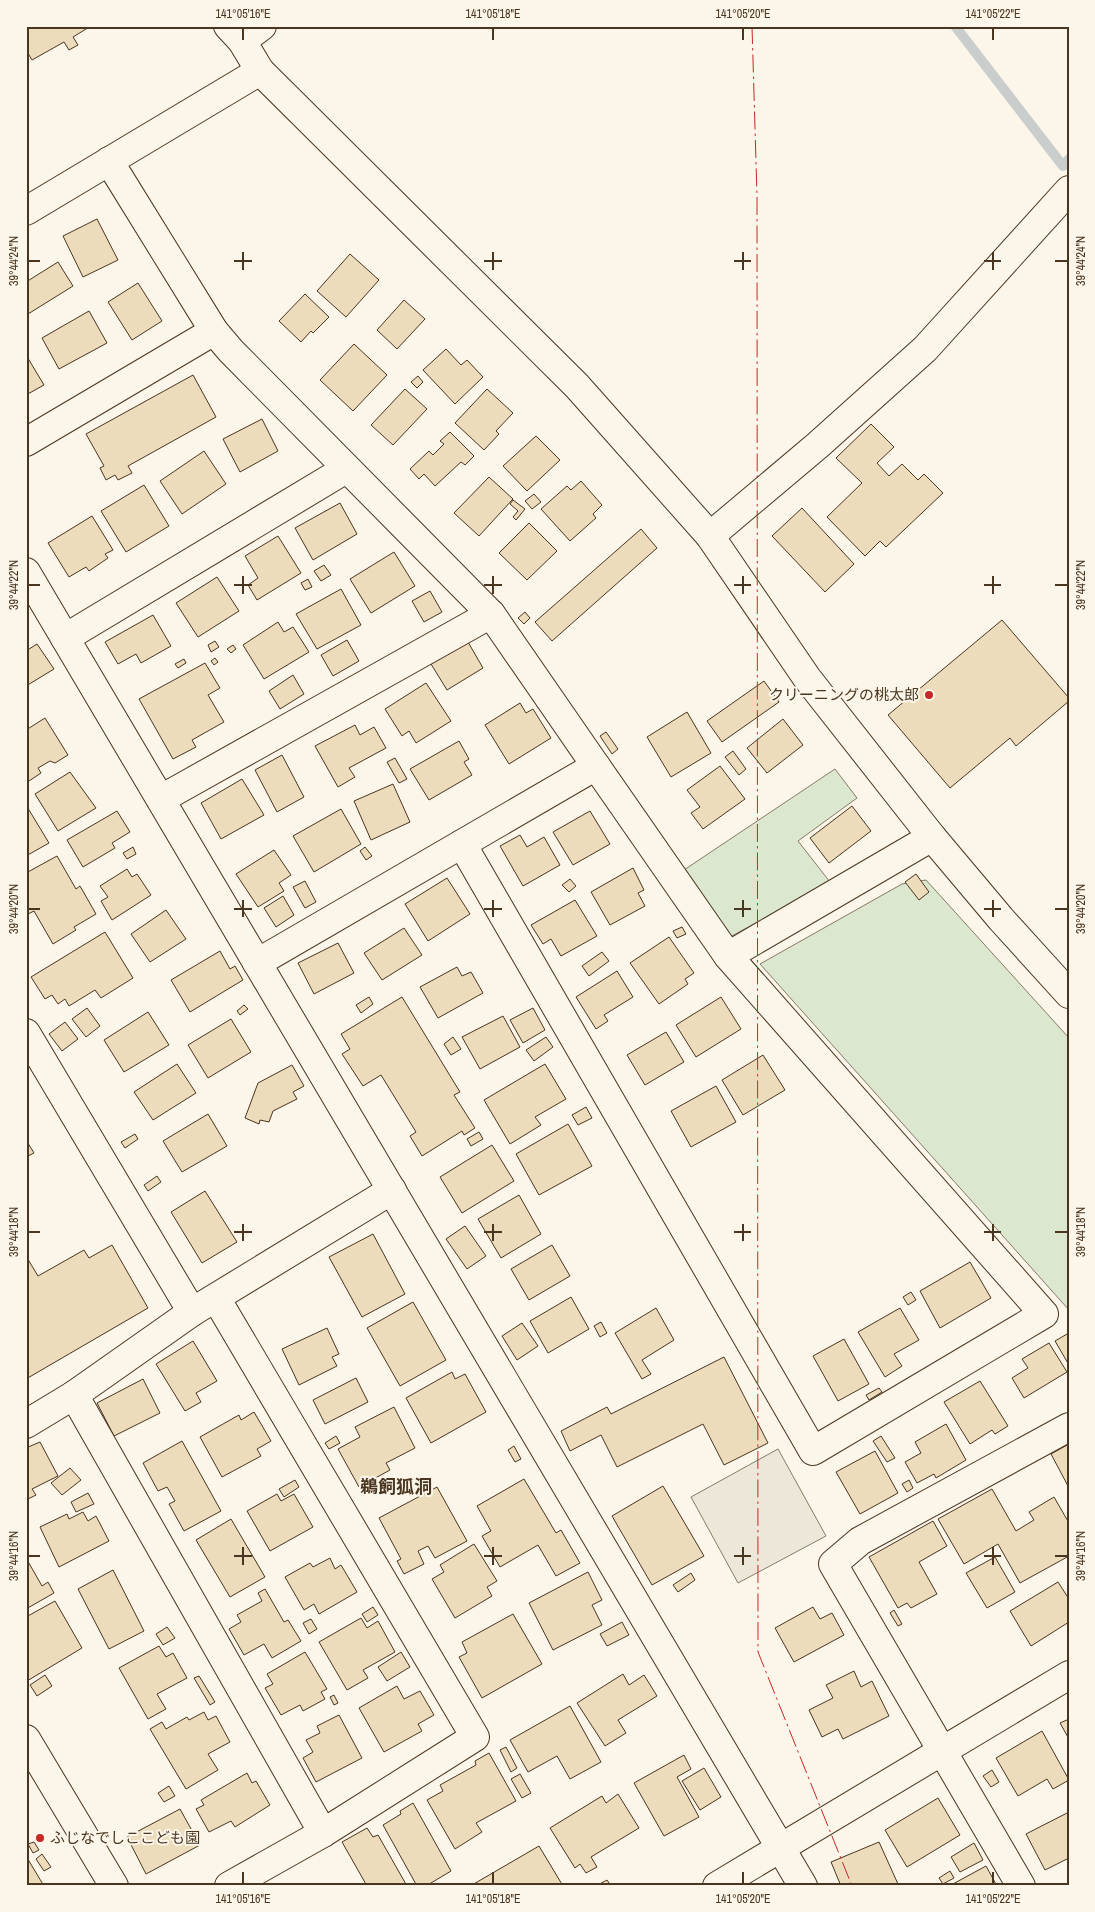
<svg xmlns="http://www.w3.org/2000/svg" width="1095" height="1912" viewBox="0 0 1095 1912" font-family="'Archivo Narrow','Noto Sans JP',sans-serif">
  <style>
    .green { fill: #dce7d0; stroke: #887966 }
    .parking { fill: #ede7d9; stroke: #887966 }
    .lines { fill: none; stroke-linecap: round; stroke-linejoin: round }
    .stream { stroke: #c9cecd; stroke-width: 10 }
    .building { fill: #ecdcbc; stroke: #4a3520 }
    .street-casing { stroke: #4a3520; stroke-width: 30 }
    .secondary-casing { stroke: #4a3520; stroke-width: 30 }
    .street { stroke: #fbf6e9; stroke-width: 28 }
    .secondary { stroke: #fbf6e9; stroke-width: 28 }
    .power { stroke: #c62828; stroke-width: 1; stroke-dasharray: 18 4 2.5 4; stroke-linecap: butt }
    .ticks { fill: none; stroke: #4a3520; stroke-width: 2 }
    .poi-dot { fill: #c62828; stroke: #fbf6e9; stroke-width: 2 }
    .labels { text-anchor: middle; stroke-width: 4; stroke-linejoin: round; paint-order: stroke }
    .poi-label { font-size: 15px; fill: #4a3520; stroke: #fbf6e9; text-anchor: end }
    .quarter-label { font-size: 18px; font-weight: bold; fill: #4a3520; stroke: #fbf6e9 }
    .neatline { fill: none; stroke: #4a3520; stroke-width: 2 }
    .ticks-label { font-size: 12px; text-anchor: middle; fill: #4a3520 }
  </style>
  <rect width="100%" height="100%" fill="#fbf6e9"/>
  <g class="green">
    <polygon points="835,769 857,798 798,841 830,882 730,937 684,870"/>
    <polygon points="926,880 1069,1038 1069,1310 760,964 902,884"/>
  </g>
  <polygon class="parking" points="778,1449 826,1536 738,1583 691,1497"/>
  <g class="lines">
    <polyline class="stream" points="955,26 1063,166 1069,159"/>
  </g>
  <g class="building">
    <polygon points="26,26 91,26 73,37 78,45 69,50 64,42 32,60 26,50"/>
    <polygon points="97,219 118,260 83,277 63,236"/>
    <polygon points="350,254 379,280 346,317 317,291"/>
    <polygon points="58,262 73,286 28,314 26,282"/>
    <polygon points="138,283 162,321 132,340 108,302"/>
    <polygon points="305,294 329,317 313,333 311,331 301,342 279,321"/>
    <polygon points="404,300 425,319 397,349 377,330"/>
    <polygon points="89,311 107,343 59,369 42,338"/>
    <polygon points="354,344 387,375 353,411 320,380"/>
    <polygon points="446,349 461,365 467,360 483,377 455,404 423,370"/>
    <polygon points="26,355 44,385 26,395"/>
    <polygon points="193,375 216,417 128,466 132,473 118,480 115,475 106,480 100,468 104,466 86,434"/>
    <polygon points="418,376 423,382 417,388 411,382"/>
    <polygon points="405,389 427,409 393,445 371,425"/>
    <polygon points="487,389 513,413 496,431 499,434 484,450 455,423"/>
    <polygon points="262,419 278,451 240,472 223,439"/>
    <polygon points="871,424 894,447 877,463 889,476 902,464 918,480 924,474 943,493 886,547 880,541 865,556 827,517 862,483 836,458"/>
    <polygon points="450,432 474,456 465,465 461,462 435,486 424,474 419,479 410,469 429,451 433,455 444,444 440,441"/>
    <polygon points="536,436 560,460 527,491 503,466"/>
    <polygon points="204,451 226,484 182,514 160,481"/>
    <polygon points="489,477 513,499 479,536 454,513"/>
    <polygon points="581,481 602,505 593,514 596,518 570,541 541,509 567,486 571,490"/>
    <polygon points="144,485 169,526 126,552 101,511"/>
    <polygon points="534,494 541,502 532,509 525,501"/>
    <polygon points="513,500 525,509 516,520 513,517 518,511 510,504"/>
    <polygon points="340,503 357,534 313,560 295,528"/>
    <polygon points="802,508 854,564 825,592 772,536"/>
    <polygon points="92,516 113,550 105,554 108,558 89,571 86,567 69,577 48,543"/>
    <polygon points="529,523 557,551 527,580 499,553"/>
    <polygon points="641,529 657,548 552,641 535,622"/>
    <polygon points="278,536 301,573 257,600 248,585 258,578 245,556"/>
    <polygon points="394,552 415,586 371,613 350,579"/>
    <polygon points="324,565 331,575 321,581 314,571"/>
    <polygon points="217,577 239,611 198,637 176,603"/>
    <polygon points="308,579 312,587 305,590 301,583"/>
    <polygon points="341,589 361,625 317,649 296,614"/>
    <polygon points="430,591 442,612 424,622 412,601"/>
    <polygon points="525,612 530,618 524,624 518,618"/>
    <polygon points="153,615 171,646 141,663 136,654 118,664 105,642"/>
    <polygon points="1002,620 1069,698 1069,701 1016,746 1010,738 950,788 888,715"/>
    <polygon points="278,622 284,632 293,627 309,652 264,679 243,645"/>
    <polygon points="347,640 359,661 333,676 321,655"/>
    <polygon points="215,641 219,647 211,652 208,645"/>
    <polygon points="468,642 483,668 447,690 431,664"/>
    <polygon points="37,644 54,669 26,686 26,651"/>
    <polygon points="233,645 236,649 231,653 227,649"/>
    <polygon points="215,658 218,662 214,665 211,661"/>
    <polygon points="184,659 186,663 178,668 175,664"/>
    <polygon points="205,663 220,688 208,695 224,722 192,740 196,747 173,759 139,699"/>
    <polygon points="293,675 304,694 280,709 269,691"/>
    <polygon points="764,681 779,702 722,742 707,721"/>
    <polygon points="426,683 451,721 416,743 409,731 402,736 385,709"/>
    <polygon points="520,703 526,713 533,709 551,738 509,764 485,725"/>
    <polygon points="687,712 711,753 671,777 647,737"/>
    <polygon points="45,718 68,755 55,763 50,761 38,768 41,773 29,781 26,776 26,730"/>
    <polygon points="783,719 803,745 767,773 747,748"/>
    <polygon points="355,725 360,735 374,727 386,748 349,768 355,777 338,787 315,746"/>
    <polygon points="606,732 618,749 612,754 600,736"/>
    <polygon points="459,741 469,759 464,762 472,775 429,800 410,769"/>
    <polygon points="733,751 746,769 739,775 725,757"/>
    <polygon points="282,755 304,797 277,812 255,770"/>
    <polygon points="395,758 407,779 399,783 387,762"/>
    <polygon points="720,766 745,799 703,829 691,813 700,807 687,790"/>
    <polygon points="70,772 96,808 58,831 35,794"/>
    <polygon points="242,779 264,815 221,839 201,803"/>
    <polygon points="393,784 410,822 371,840 354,801"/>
    <polygon points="26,805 49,843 26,856"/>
    <polygon points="852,806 871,831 829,863 810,838"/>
    <polygon points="341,809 361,844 314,872 293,836"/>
    <polygon points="117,811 130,832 112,843 115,848 83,867 67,840"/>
    <polygon points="590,811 610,844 573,865 553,832"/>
    <polygon points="520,835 527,847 544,837 560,865 523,886 500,846"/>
    <polygon points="133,847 136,854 127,859 123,853"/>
    <polygon points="365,847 372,856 366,860 360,851"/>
    <polygon points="274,850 291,875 279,883 284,891 258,907 236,874"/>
    <polygon points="57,856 76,889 80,886 96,914 74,927 76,930 53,944 34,911 26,915 26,873"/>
    <polygon points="633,868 644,890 638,893 645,906 610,925 591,892"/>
    <polygon points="127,869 132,877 137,874 151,895 112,920 101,901 108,897 100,886"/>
    <polygon points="916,874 929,892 919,900 905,882"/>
    <polygon points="447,878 470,914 428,941 405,904"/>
    <polygon points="570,879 576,886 569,892 562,885"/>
    <polygon points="305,881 316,902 305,908 293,887"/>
    <polygon points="283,896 294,915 276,927 264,908"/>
    <polygon points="575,900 597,936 561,956 551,939 543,944 531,925"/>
    <polygon points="166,910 186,939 150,962 131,934"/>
    <polygon points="682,927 686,934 677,938 673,931"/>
    <polygon points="404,928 422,955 382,980 364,953"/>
    <polygon points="105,932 133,978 101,998 95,990 69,1006 65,999 58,1004 52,995 45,999 31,977"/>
    <polygon points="669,937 694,973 685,979 688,984 659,1004 630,963"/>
    <polygon points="338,943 354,973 314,994 298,963"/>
    <polygon points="220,951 230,969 235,966 243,980 190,1012 171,980"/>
    <polygon points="602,952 609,961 589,976 582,966"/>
    <polygon points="457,967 462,976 471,972 483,993 438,1018 420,987"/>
    <polygon points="617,971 633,997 604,1015 608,1021 596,1029 576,997"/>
    <polygon points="369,997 373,1004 361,1013 356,1005"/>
    <polygon points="402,997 460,1092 454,1095 475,1128 464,1135 462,1131 422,1156 410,1136 416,1132 381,1075 363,1086 342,1054 350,1049 341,1034"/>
    <polygon points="721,997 741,1029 696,1057 676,1025"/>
    <polygon points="244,1005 248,1009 240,1015 237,1011"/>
    <polygon points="87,1008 100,1026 86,1037 72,1019"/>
    <polygon points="533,1008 545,1030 523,1043 510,1020"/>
    <polygon points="148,1012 169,1045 124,1072 104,1040"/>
    <polygon points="503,1016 520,1047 480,1069 462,1037"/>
    <polygon points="231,1019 251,1052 208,1078 188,1045"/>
    <polygon points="65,1022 78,1039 62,1051 49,1034"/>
    <polygon points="666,1032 684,1062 645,1085 627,1055"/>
    <polygon points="453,1037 461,1049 451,1055 444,1044"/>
    <polygon points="546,1037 553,1047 534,1061 526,1050"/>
    <polygon points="763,1055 785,1090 743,1115 722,1080"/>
    <polygon points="177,1064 196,1093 153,1120 134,1092"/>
    <polygon points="545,1064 566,1099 535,1117 541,1125 510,1144 484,1100"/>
    <polygon points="292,1065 304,1086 293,1092 297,1099 273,1111 269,1122 260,1120 259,1124 245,1118 258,1083"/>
    <polygon points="716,1086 736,1122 691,1147 671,1111"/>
    <polygon points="586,1107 592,1118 578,1125 572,1115"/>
    <polygon points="208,1114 227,1146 182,1172 163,1141"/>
    <polygon points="568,1124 592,1166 539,1195 516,1154"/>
    <polygon points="479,1132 483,1139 471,1146 467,1139"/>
    <polygon points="135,1134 138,1139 125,1148 121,1142"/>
    <polygon points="26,1140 34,1153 26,1157"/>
    <polygon points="492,1145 514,1181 462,1213 440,1177"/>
    <polygon points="157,1176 161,1182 148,1191 144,1185"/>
    <polygon points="205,1191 237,1242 202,1263 171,1212"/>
    <polygon points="519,1195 541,1234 501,1258 478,1219"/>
    <polygon points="465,1226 486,1256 467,1269 446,1239"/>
    <polygon points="373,1234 405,1294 362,1317 329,1257"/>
    <polygon points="112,1245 148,1308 26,1379 26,1256 38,1276 84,1250 89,1258"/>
    <polygon points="552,1245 570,1276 529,1300 511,1269"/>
    <polygon points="970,1262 991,1298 940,1328 920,1291"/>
    <polygon points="911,1292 916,1300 908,1305 903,1297"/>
    <polygon points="571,1297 589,1329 548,1353 530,1321"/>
    <polygon points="413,1302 446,1360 400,1386 367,1328"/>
    <polygon points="656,1308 674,1340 642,1360 651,1374 642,1379 615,1333"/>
    <polygon points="900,1308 919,1340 894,1354 902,1366 885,1377 858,1332"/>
    <polygon points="601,1322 607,1333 600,1337 594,1326"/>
    <polygon points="522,1323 538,1346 517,1360 502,1336"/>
    <polygon points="327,1328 339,1354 332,1357 337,1366 299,1385 282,1349"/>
    <polygon points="1067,1334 1069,1337 1069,1365 1055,1341"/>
    <polygon points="844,1339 869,1384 838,1401 813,1356"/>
    <polygon points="193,1341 217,1381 196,1393 201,1402 185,1411 156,1364"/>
    <polygon points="1049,1343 1067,1372 1024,1398 1012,1378 1028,1368 1022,1359"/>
    <polygon points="724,1357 768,1443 724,1465 703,1424 617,1467 601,1435 570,1451 561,1431 607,1407 611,1414"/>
    <polygon points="452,1372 455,1379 465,1374 486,1412 431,1443 406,1398"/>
    <polygon points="356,1378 368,1402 325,1424 313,1400"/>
    <polygon points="143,1379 160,1413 114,1436 97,1403"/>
    <polygon points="980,1381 1008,1426 995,1434 992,1430 970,1444 944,1402"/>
    <polygon points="879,1388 882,1392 869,1400 866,1395"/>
    <polygon points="394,1407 415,1448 386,1463 390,1470 359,1487 338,1449 360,1437 355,1427"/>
    <polygon points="254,1412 271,1441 257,1449 261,1456 222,1477 200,1437 239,1415 241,1420"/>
    <polygon points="946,1424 966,1460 936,1478 934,1474 917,1483 905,1462 921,1453 915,1442"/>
    <polygon points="336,1436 340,1443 329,1449 325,1443"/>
    <polygon points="881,1436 895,1458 887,1462 873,1441"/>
    <polygon points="182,1441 221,1511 184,1531 169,1504 175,1501 167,1487 158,1491 143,1463"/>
    <polygon points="40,1442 58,1476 32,1489 36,1495 26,1500 26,1448"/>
    <polygon points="1069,1444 1069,1486 1068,1486 1051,1454"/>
    <polygon points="514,1446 521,1459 515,1462 508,1450"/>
    <polygon points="875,1451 898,1493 860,1514 836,1472"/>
    <polygon points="70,1468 81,1480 62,1495 51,1483"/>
    <polygon points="524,1479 556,1533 561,1530 580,1563 556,1576 538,1545 500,1567 482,1536 491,1531 477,1506"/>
    <polygon points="295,1480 299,1487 284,1497 279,1489"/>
    <polygon points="909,1480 913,1488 907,1492 902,1484"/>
    <polygon points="663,1486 704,1556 652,1585 612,1516"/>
    <polygon points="437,1487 467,1541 435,1558 428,1546 418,1551 424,1564 404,1574 397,1561 401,1559 379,1518"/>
    <polygon points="992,1489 1016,1531 1034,1520 1029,1512 1054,1497 1069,1523 1069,1556 1020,1583 998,1544 964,1564 938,1519"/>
    <polygon points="88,1493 94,1504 76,1512 71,1502"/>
    <polygon points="277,1494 281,1501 294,1494 313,1527 270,1551 247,1511"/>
    <polygon points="83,1512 88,1521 96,1516 109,1541 59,1567 40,1527 67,1514 69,1519"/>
    <polygon points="231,1519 265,1577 230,1597 196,1540"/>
    <polygon points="933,1521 947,1546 919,1562 937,1594 911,1608 907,1603 898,1608 869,1557"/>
    <polygon points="474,1544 497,1581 487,1587 492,1596 455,1618 432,1579 444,1572 440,1565"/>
    <polygon points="995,1557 1015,1592 987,1608 966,1573"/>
    <polygon points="26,1558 42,1586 48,1582 54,1593 26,1609"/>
    <polygon points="330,1558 335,1569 341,1565 357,1592 319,1614 314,1604 304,1610 285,1577 310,1563 313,1567"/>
    <polygon points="113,1570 144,1631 109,1649 78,1589"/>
    <polygon points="588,1572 602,1600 592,1605 602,1625 553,1650 529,1603"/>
    <polygon points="691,1573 695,1580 678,1592 673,1585"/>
    <polygon points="1058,1582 1069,1599 1069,1622 1031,1646 1010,1611"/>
    <polygon points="265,1589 284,1622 288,1620 301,1641 272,1658 264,1644 244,1655 229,1629 241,1622 237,1615 262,1601 258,1593"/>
    <polygon points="55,1601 82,1648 27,1681 26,1617"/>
    <polygon points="373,1607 378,1615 367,1622 362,1614"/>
    <polygon points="813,1607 820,1619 832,1613 844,1635 794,1662 775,1628"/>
    <polygon points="894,1610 902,1624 898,1626 890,1613"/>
    <polygon points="513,1614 542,1664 482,1698 459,1657 467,1653 462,1642"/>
    <polygon points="361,1618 367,1628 378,1621 395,1652 363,1670 368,1678 347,1690 319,1642"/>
    <polygon points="311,1619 317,1629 309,1634 303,1623"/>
    <polygon points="622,1622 629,1635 607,1646 600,1634"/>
    <polygon points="167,1627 175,1638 163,1645 156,1634"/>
    <polygon points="159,1646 166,1657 173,1653 187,1678 157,1694 166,1709 148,1719 119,1668"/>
    <polygon points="305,1652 327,1689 321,1692 325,1699 303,1711 300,1705 281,1715 265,1688 273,1684 267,1674"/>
    <polygon points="401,1652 410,1667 387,1681 378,1667"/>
    <polygon points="854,1671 861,1687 872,1681 889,1716 843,1739 838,1729 822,1737 809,1710 833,1698 826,1685"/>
    <polygon points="623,1674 629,1685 644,1675 657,1696 618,1720 626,1733 605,1746 577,1703"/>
    <polygon points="45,1675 52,1686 37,1696 30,1685"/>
    <polygon points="199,1676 215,1702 210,1705 194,1678"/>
    <polygon points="397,1686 404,1699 420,1691 434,1715 418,1724 422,1731 384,1752 359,1708"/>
    <polygon points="334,1695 338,1703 334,1705 330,1697"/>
    <polygon points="570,1706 601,1762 570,1779 557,1756 528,1772 510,1740"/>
    <polygon points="204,1712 208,1720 216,1716 230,1742 208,1754 218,1770 186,1789 150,1729 162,1722 166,1729 187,1717 189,1720"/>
    <polygon points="339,1715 362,1758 316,1782 303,1758 313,1752 306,1740 320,1733 317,1726"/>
    <polygon points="1069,1719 1069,1739 1060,1723"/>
    <polygon points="1042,1731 1069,1780 1053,1789 1047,1779 1018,1796 996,1758"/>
    <polygon points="506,1747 517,1768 511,1772 500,1750"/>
    <polygon points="489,1753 516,1801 476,1823 482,1832 455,1849 427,1800 443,1791 440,1785 476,1765 475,1761"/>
    <polygon points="684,1755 691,1769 677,1777 699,1817 664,1836 634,1783"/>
    <polygon points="704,1768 721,1797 700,1810 682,1781"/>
    <polygon points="992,1770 999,1782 991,1787 983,1776"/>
    <polygon points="247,1773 252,1783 256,1781 270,1805 235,1827 231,1821 209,1832 196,1809 204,1805 201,1800"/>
    <polygon points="520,1774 531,1793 522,1798 511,1779"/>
    <polygon points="169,1786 175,1796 164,1802 158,1793"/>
    <polygon points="618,1794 639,1828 591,1857 597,1867 586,1873 580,1864 575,1868 550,1828 602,1796 606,1803"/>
    <polygon points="938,1798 960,1835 907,1867 885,1830"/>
    <polygon points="413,1803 451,1871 426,1886 417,1886 383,1825 401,1814 400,1811"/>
    <polygon points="180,1809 200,1845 146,1874 127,1837"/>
    <polygon points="1069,1812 1069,1858 1045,1870 1026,1834"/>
    <polygon points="367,1828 373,1837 378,1835 407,1886 367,1886 342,1842"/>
    <polygon points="34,1842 39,1850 33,1853 28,1844"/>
    <polygon points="879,1842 898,1884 841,1886 831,1862"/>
    <polygon points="974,1843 983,1860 960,1872 951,1857"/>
    <polygon points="539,1846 563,1886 472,1885"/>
    <polygon points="42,1854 51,1867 44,1871 36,1859"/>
    <polygon points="26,1856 44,1886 26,1886"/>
    <polygon points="986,1866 997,1886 951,1885"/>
    <polygon points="950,1871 954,1878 943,1884 939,1878"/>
    <polygon points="607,1880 611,1886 596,1886"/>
  </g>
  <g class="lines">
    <defs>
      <g id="street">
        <polyline points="242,41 262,26"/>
        <polyline points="109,161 214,331 231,351 491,614 596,766 257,963"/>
        <polyline points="26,211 260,71"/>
        <polyline points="26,442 214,331"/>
        <polyline points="710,536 818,445 925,349 1069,190"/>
        <polyline points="26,572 803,1886"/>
        <polyline points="65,638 346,469"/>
        <polyline points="161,799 491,614"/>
        <polyline points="462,844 813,1451 1044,1314 728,956 596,766"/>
        <polyline points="728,956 932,837"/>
        <polyline points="26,1033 192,1312"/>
        <polyline points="216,1298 475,1737 323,1833 229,1886"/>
        <polyline points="74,1395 323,1833"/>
        <polyline points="26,1424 74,1395 192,1312 392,1190"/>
        <polyline points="26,1739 114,1886"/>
        <polyline points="1021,1886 833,1564 860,1541 1069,1427"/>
      </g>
      <g id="secondary">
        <polyline points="228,26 242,41 260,71 577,386 710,536 807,678 932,837 1001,919 1069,994"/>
        <polyline points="717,1886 1069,1675"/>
      </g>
    </defs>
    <use href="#street" class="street-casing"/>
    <use href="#secondary" class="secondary-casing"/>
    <use href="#street" class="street"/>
    <use href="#secondary" class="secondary"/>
    <polyline class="power" points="752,26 757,196 758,1652 852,1886"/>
  </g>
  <path class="ticks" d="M 243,28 L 243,40M 493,28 L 493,40M 743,28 L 743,40M 993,28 L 993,40M 243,252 L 243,270M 493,252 L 493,270M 743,252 L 743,270M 993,252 L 993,270M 28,261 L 40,261M 234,261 L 252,261M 484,261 L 502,261M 734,261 L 751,261M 984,261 L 1001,261M 1055,261 L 1068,261M 243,576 L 243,594M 493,576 L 493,594M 743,576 L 743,594M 993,576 L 993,594M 28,585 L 40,585M 234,585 L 252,585M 484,585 L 502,585M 734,585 L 751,585M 984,585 L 1001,585M 1055,585 L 1068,585M 243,900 L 243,917M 493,900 L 493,917M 743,900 L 743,917M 993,900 L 993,917M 28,909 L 40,909M 234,909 L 252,909M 484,909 L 502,909M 734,909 L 751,909M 984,909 L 1001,909M 1055,909 L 1068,909M 243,1224 L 243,1241M 493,1224 L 493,1241M 743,1224 L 743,1241M 993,1224 L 993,1241M 28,1232 L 40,1232M 234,1232 L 252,1232M 484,1232 L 502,1232M 734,1232 L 751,1232M 984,1232 L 1001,1232M 1055,1232 L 1068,1232M 243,1547 L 243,1565M 493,1547 L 493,1565M 743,1547 L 743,1565M 993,1547 L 993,1565M 28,1556 L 40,1556M 234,1556 L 252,1556M 484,1556 L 502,1556M 734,1556 L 751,1556M 984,1556 L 1001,1556M 1055,1556 L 1068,1556M 243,1872 L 243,1884M 493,1872 L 493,1884M 743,1872 L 743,1884M 993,1872 L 993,1884"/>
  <g class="poi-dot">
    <circle cx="929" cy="695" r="5"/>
    <circle cx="40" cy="1838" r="5"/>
  </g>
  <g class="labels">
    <g class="poi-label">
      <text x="919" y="700">クリーニングの桃太郎</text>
      <text x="50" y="1843" text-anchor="start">ふじなでしここども園</text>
    </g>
    <g class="quarter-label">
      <text x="396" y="1493">鵜飼狐洞</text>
    </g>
  </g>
  <rect width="1095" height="1912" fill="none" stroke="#fbf6e9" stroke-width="55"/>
  <rect x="28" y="28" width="1040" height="1856" class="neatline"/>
  <g class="ticks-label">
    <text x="243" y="18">141°05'16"E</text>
    <text x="493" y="18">141°05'18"E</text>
    <text x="743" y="18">141°05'20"E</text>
    <text x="993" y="18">141°05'22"E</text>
    <text transform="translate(14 261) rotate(-90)" y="4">39°44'24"N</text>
    <text transform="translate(1081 261) rotate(-90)" y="4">39°44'24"N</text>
    <text transform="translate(14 585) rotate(-90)" y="4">39°44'22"N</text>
    <text transform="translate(1081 585) rotate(-90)" y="4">39°44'22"N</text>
    <text transform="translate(14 909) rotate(-90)" y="4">39°44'20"N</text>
    <text transform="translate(1081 909) rotate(-90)" y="4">39°44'20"N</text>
    <text transform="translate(14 1232) rotate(-90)" y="4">39°44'18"N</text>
    <text transform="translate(1081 1232) rotate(-90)" y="4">39°44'18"N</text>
    <text transform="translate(14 1556) rotate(-90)" y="4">39°44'16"N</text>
    <text transform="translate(1081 1556) rotate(-90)" y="4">39°44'16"N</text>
    <text x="243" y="1903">141°05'16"E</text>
    <text x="493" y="1903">141°05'18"E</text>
    <text x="743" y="1903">141°05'20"E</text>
    <text x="993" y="1903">141°05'22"E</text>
  </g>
</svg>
